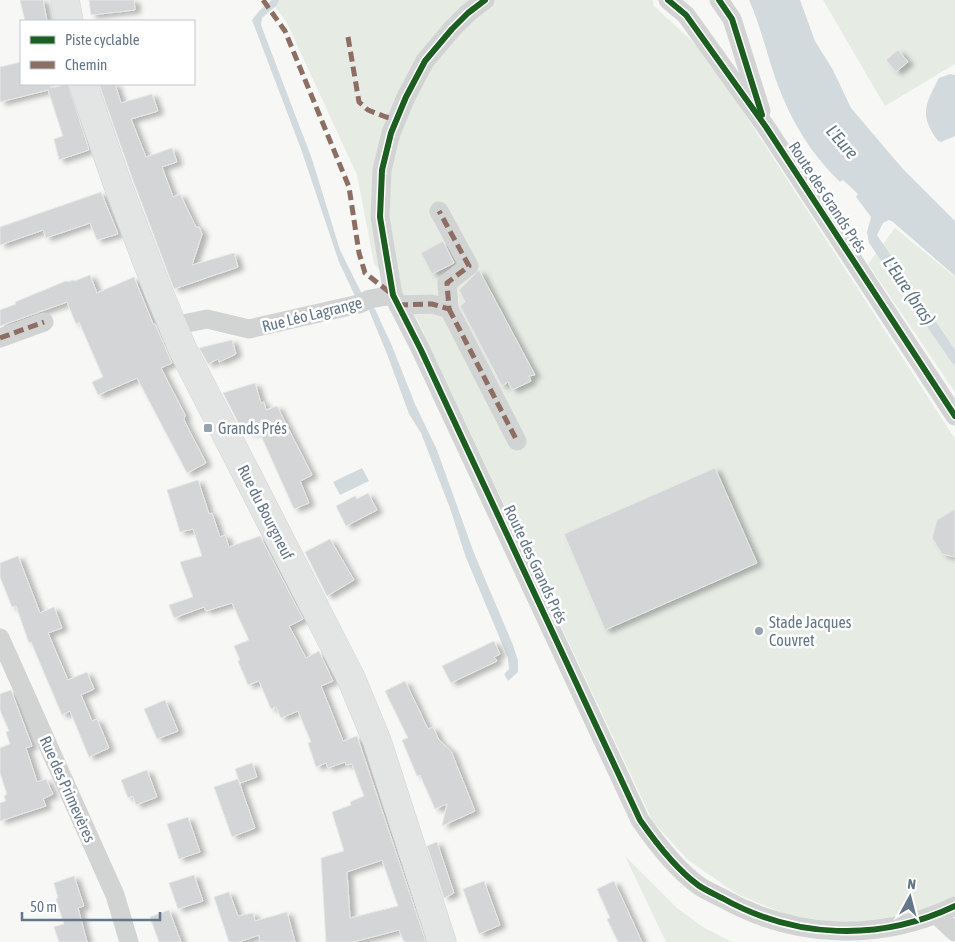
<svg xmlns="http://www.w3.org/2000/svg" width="955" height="942" viewBox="0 0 955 942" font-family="'Asap Condensed',sans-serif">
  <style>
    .green { fill: #e6ebe4 }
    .water { fill: #d2dade }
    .building { fill: #d4d5d6; stroke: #e6e7e6; fill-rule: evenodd; filter: url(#shadow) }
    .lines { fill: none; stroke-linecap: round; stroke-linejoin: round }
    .secondary-casing { stroke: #d2d5d6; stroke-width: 29 }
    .street { stroke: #d2d3d3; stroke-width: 19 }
    .secondary { stroke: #e3e4e4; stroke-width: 28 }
    .quiet { stroke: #8d6e63; stroke-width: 5; stroke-dasharray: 10 5; stroke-linecap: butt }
    .cycleway-casing { stroke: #fff; stroke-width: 9 }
    .cycleway { stroke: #1b5e20; stroke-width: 6 }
    .poi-dot { fill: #97a4b0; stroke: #fff; stroke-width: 2 }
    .labels { text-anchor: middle; stroke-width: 5; stroke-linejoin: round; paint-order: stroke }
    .street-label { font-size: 16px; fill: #64768a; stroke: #fff }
    .poi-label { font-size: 16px; fill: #64768a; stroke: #fff; text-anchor: start }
    .water-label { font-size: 18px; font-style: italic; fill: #607885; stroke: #fff }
  </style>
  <defs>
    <filter id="shadow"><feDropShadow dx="5.5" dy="3" stdDeviation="2.5" flood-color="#0004"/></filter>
  </defs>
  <rect width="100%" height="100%" fill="#f7f8f6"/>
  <g class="green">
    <polygon points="270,0 653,0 653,5 706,54 955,439 955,896 916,913 879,921 834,922 787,915 737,894 688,860 653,822 417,319 374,263 357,175 287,23"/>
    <polygon points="823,0 955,0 955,64 885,106"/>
    <polygon points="895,228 955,277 955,392 868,264"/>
    <polygon points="625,856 677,908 703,927 732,942 666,942"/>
  </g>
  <g class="water">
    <polygon points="272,0 279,0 277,5 262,18 261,25 312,159 340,250 362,294 375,309 392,346 415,404 437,450 474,553 513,645 518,661 518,672 508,681 504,674 509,669 508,658 465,555 451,511 421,433 409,414 387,354 368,308 355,296 339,262 301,149 252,20 260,10"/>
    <path d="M 749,0 L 800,0 L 815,41 L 833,70 L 851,108 L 903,169 L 955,221 L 955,276 L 893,222 L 889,220 L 883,223 L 877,235 L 955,350 L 955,367 L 869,243 L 867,232 L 871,217 L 856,197 L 858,194 L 843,180 L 840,182 C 811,154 791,121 777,83 C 767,55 761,27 749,0 Z"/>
    <path d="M 950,74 L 955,75 L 955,136 L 941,142 L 938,141 C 919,115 925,105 939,78 Z"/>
    <polygon points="362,468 369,481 340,495 333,482"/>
  </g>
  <g class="building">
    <polygon points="20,0 43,0 47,21 25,21"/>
    <polygon points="89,0 134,0 135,10 91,15"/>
    <polygon points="898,50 908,62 896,72 886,60"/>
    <polygon points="21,62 21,84 50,84 51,88 68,84 89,150 59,160 54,139 63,136 48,90 0,102 0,67"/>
    <polygon points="99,84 115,84 121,103 152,94 158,111 131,119 146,157 172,148 177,162 162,167 173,197 180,194 196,227 199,227 202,234 192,265 234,253 238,267 174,289 131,175"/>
    <polygon points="101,192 118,234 97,240 90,223 46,238 43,230 0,245 0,227"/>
    <polygon points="443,241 454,263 432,274 421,253"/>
    <polygon points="479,270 535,375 529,376 531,381 512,390 508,382 502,386 460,306 465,302 459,290"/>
    <polygon points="90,275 97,293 134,277 153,324 155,324 172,363 161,368 185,415 184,420 206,463 187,473 137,378 98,395 92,382 103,377 79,322 76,324 67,302 0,326 0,310 16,304 15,302 66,281 67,282 74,280 75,281"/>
    <polygon points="232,340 236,354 219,362 218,359 208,364 199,348"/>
    <polygon points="255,383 261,403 264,402 266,410 277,406 312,475 300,481 309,503 294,509 259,431 249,433 248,428 242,430 223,393"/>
    <polygon points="715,468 757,563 605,630 564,534"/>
    <path d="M 198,480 L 209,514 L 212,513 L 220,537 L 225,535 L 229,547 L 260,536 L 303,619 L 289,626 L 306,658 L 319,651 L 333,681 L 321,686 L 343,741 L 357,736 L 426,942 L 404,942 L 399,930 L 353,942 L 326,942 L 321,858 L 344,851 L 332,812 L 351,805 L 350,802 L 364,796 L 352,764 L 346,765 L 345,762 L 328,768 L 326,763 L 316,767 L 308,743 L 311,742 L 298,711 L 281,718 L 276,707 L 271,709 L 259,681 L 248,685 L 238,661 L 240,660 L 234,646 L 249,640 L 232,603 L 206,611 L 204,607 L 174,618 L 169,605 L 193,597 L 180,562 L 202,556 L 193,529 L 180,532 L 167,490 ZM 382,860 L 398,906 L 350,918 L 347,872 Z"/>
    <polygon points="368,493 377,510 346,526 336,506 355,496 357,499"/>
    <polygon points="955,509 955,557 942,554 932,538 937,520"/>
    <polygon points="330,539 354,580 327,596 305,552"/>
    <polygon points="18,556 40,613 54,607 62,628 48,633 68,680 87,672 94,689 81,695 92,721 97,719 109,748 89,757 70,711 62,715 31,642 29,643 16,606 12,607 0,577 0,563"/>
    <polygon points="494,641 500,654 494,657 497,661 451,683 442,666"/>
    <polygon points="405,681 428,729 433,727 439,740 451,751 475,811 442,826 447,804 435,809 420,775 417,776 402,740 408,738 385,691"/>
    <polygon points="11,690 32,746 26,748 37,782 46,779 53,794 43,799 46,806 0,821 0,803 6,801 4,796 7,794 0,773 0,748 10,744 6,732 9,731 0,710 0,694"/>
    <polygon points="165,700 178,731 157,739 144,709"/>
    <polygon points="252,763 257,777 240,783 235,769"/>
    <polygon points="147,770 157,797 136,805 133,796 128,798 121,780"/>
    <polygon points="238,779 255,828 232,837 214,787"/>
    <polygon points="188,817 200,852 179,859 167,824"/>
    <polygon points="437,842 454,893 444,898 427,846"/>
    <polygon points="194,875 203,901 178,909 169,883"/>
    <polygon points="74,876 84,906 78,908 87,942 59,942 54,927 64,924 56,899 58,898 54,883"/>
    <polygon points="484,881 500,925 479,934 463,889"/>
    <polygon points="614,881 627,909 642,942 618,942 607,919 610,918 597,889"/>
    <polygon points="229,892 238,916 253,913 255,921 287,912 295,942 260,942 259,935 239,942 229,942 214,897"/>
    <polygon points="169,910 181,942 159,942 150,917"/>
  </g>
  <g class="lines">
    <defs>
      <g id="secondary">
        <polyline points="65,0 69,21"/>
        <polyline points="83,84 116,180 157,288 183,350 351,678 377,741 442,942"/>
      </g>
    </defs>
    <use href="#secondary" class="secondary-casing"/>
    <g class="street">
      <path d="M 485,0 L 468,13 L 452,29 L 425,61 L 406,97 L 391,133 L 382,170 L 380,217 L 393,295 L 421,350 L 640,820 C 656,843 676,869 698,885 C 705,890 714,894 722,898 C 795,939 880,942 955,906"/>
      <polyline points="668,0 686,15 766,127 955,416"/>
      <polyline points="719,0 732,19 761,111"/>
      <polyline points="398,305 432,304 449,309 447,283 469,266 439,211"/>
      <polyline points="449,309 517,441"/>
      <polyline points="173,326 207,319 249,329 359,304 370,299 393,295"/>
      <polyline points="0,338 44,322"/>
      <polyline points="0,638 115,895 129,942"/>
      <polyline points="937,915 955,932"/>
    </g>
    <use href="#secondary" class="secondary"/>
    <g class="quiet">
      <polyline points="263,0 285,31 349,187 359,253 365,273 393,295"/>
      <polyline points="348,37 359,102 368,110 386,117 397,119"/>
      <polyline points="398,305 432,304 449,309 447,283 469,266 439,211"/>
      <polyline points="449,309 517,441"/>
      <polyline points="0,338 44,322"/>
    </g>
    <defs>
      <g id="cycleway">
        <path d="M 485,0 L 468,13 L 452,29 L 425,61 L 406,97 L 391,133 L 382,170 L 380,217 L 393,295 L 421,350 L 640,820 C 656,843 676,869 698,885 C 705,890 714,894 722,898 C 795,939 880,942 955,906"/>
        <polyline points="668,0 686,15 766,127 955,416"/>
        <polyline points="719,0 732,19 762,115"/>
      </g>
    </defs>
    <use href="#cycleway" class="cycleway-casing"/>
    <use href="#cycleway" class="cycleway"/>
  </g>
  <g class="poi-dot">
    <rect x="203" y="423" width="10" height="10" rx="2.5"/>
    <circle cx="759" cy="631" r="5"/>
  </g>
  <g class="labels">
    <g class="street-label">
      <text transform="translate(828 197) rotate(57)" y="6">Route des Grands Prés</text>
      <text transform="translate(312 314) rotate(-14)" y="6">Rue Léo Lagrange</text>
      <text transform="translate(266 512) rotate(63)" y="6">Rue du Bourgneuf</text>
      <text transform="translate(536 564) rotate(65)" y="6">Route des Grands Prés</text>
      <text transform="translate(68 789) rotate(66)" y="6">Rue des Primevères</text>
    </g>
    <g class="poi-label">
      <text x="218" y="434">Grands Prés</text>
      <text x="769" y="628">Stade Jacques<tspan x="769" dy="18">Couvret</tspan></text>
    </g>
    <g class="water-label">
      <text transform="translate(842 142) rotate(49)" y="6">L'Eure</text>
      <text transform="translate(909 291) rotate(56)" y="6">L'Eure (bras)</text>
    </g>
  </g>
  <rect x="20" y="20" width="175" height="65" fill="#ffffff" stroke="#c1c8d0"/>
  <rect x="30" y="36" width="25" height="8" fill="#1b5e20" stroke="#c1c8d0"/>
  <text x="65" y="45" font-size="15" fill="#64768a">Piste cyclable</text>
  <rect x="30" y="61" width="25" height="8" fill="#8d6e63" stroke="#c1c8d0"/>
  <text x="65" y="70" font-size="15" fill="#64768a">Chemin</text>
  <g transform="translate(910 897) rotate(7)" stroke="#ffffff" stroke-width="4" paint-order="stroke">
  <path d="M0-4L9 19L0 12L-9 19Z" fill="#64768a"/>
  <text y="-8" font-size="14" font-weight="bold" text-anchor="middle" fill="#64768a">N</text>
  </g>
  <path d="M22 912v8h138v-8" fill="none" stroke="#64768a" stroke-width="2.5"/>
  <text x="30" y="912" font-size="15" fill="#64768a" stroke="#ffffff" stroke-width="4" paint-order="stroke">50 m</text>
</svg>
